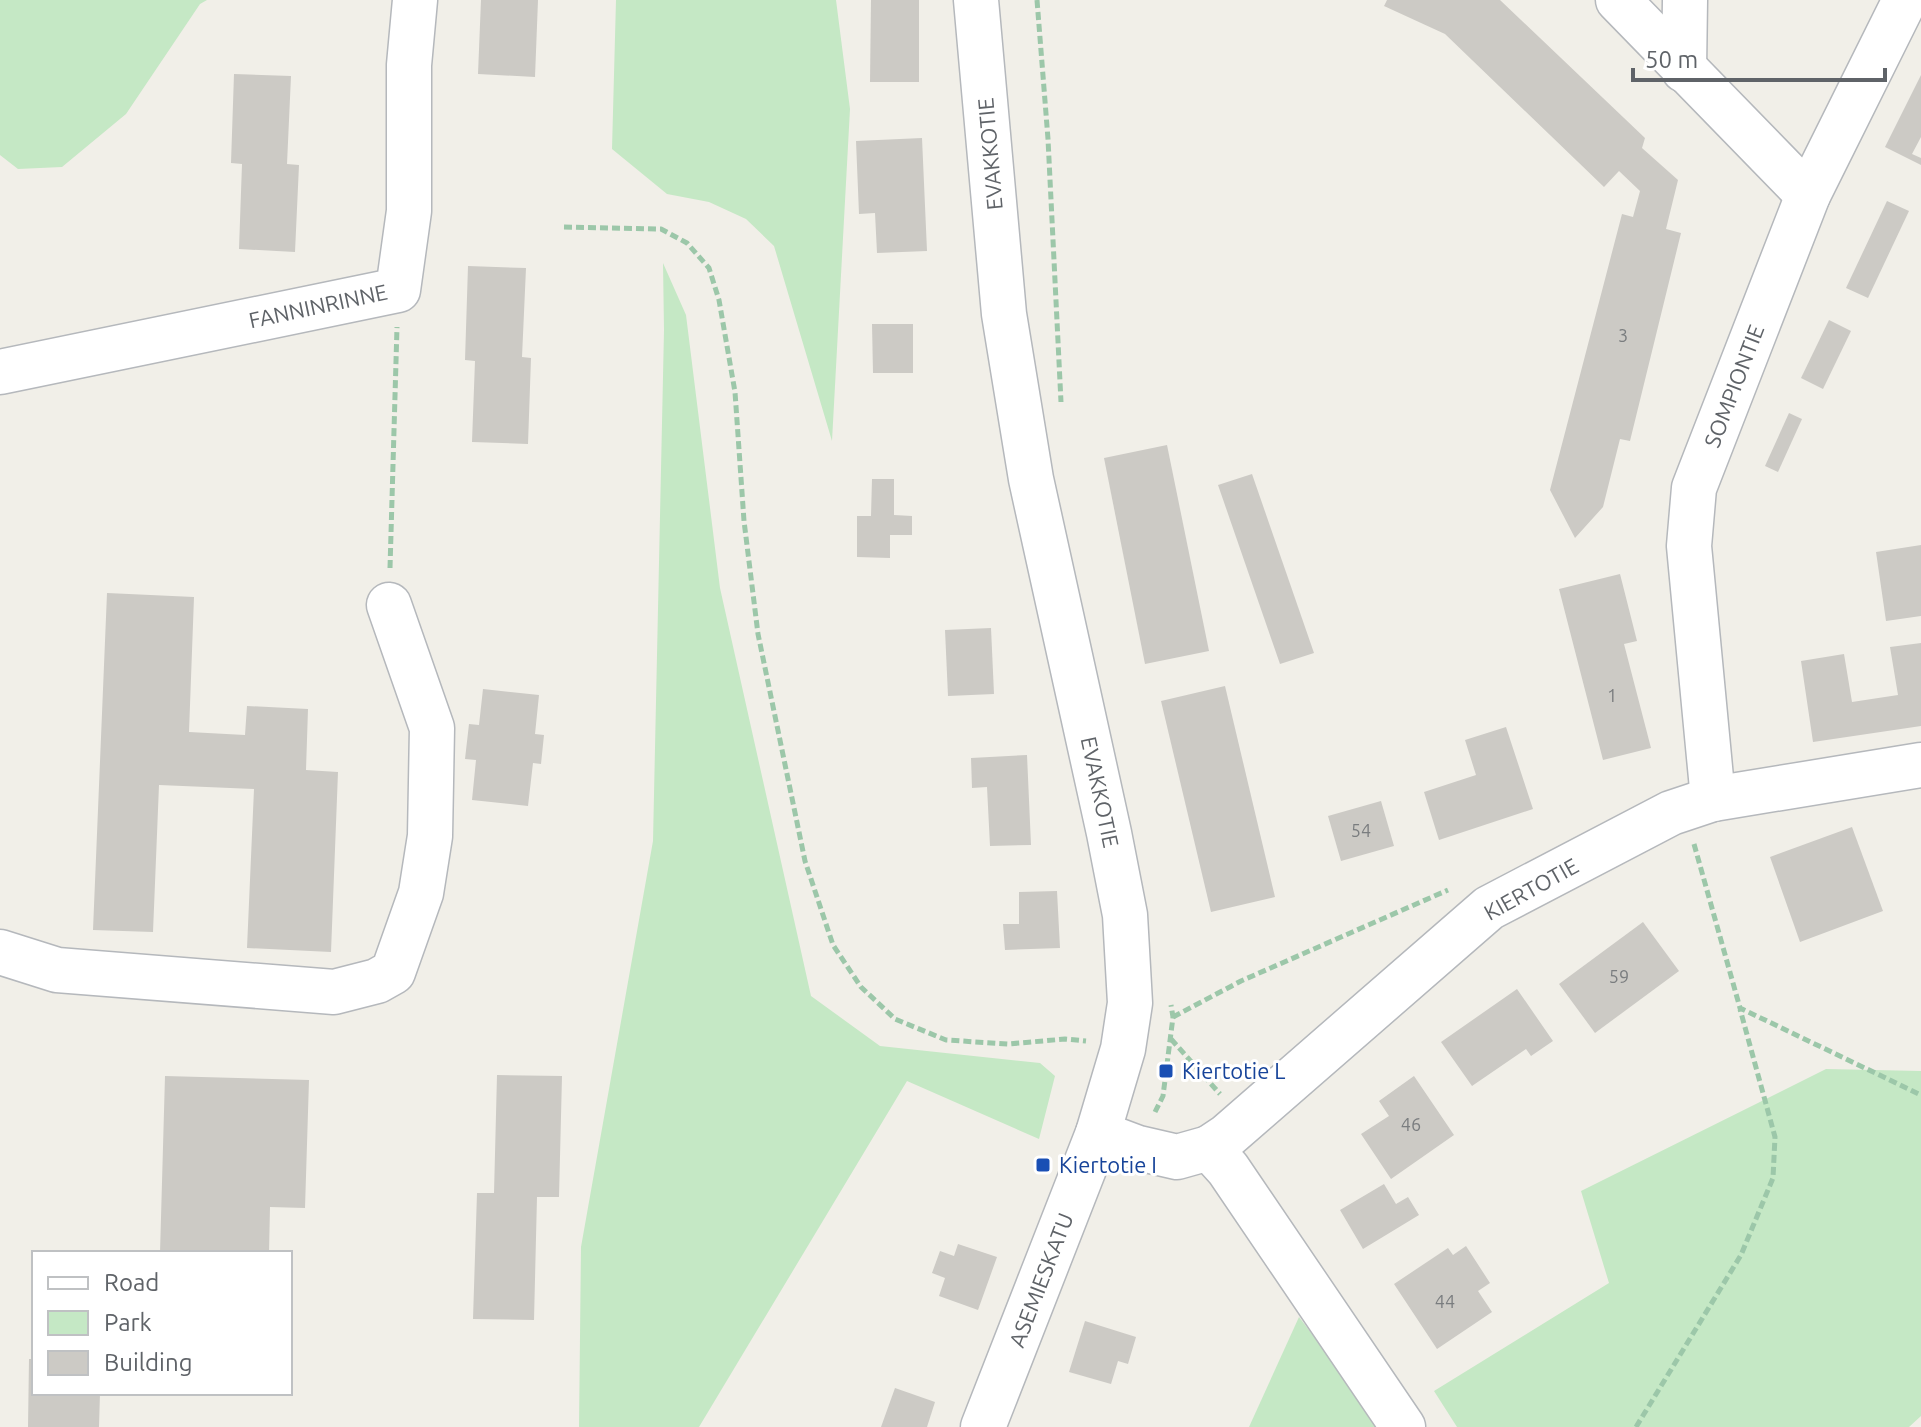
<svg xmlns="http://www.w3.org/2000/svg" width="1921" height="1427" viewBox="0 0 1921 1427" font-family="Ubuntu,sans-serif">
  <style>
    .green { fill: #c5e8c5 }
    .building { fill: #cccac5 }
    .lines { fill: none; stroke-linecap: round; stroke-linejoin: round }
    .minor-casing { stroke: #b5b8bc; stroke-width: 47 }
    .path { stroke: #9cc7a9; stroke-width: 5; stroke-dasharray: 8 4; stroke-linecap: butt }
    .minor { stroke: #fff; stroke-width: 44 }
    .transit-dot { fill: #1a4fb4; stroke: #fff; stroke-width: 3 }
    .labels { text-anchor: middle; stroke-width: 6; stroke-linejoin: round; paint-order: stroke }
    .number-label { font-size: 18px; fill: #7a7d7f }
    .street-label { font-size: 22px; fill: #5f6368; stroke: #fff }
    .transit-label { font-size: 22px; fill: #164399; stroke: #fff; text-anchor: start }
  </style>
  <rect width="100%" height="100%" fill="#f1efe8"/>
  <g class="green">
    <polygon points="0,0 207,0 200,4 126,114 62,167 18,169 0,155"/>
    <polygon points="616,0 836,0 850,109 832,441 774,246 746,219 709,202 667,194 612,149"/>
    <polygon points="663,263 686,315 720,588 811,996 880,1046 1040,1063 1055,1076 1039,1139 907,1081 699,1427 579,1427 581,1247 653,841 664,330"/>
    <polygon points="1826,1069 1921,1071 1921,1416 1909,1427 1457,1427 1434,1391 1609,1283 1581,1191"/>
    <polygon points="1299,1317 1383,1427 1249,1427"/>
  </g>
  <g class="building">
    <polygon points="481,0 538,0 535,77 478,74"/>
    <polygon points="871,0 919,0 919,82 870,82"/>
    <polygon points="1387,0 1500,0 1645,138 1642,148 1678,180 1666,229 1681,233 1630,441 1620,439 1603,507 1575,538 1550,490 1622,214 1633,217 1640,191 1619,171 1604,187 1445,34 1384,6"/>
    <polygon points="234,74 291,76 287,164 299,165 295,252 239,249 242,164 231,163"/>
    <polygon points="1921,75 1921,137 1912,154 1921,158 1921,165 1885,147"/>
    <polygon points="922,138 927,251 877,253 875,213 859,214 856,141"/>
    <polygon points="1887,201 1909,211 1868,298 1846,288"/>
    <polygon points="468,266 526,268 522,357 531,358 528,444 472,442 475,361 465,360"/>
    <polygon points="1829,320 1851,331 1823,389 1801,378"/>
    <polygon points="872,324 913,324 913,373 873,373"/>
    <polygon points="1789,413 1802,419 1778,472 1765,466"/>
    <polygon points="1167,445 1209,651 1145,664 1104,458"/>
    <polygon points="1252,474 1314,653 1280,664 1218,485"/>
    <polygon points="872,479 894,479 894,515 912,516 912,535 890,535 890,558 857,557 857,516 871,516"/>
    <polygon points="1921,545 1921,616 1886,621 1876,552"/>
    <polygon points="1620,574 1637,641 1624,644 1651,748 1603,760 1559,589"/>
    <polygon points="107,593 194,597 189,732 245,735 247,706 308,709 306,770 338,772 331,952 247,948 254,789 159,785 153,932 93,930"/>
    <polygon points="991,628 994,694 948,696 945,630"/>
    <polygon points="1921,643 1921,726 1813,742 1801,661 1844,654 1852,702 1898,695 1890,647"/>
    <polygon points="1225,686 1275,897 1211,912 1161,701"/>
    <polygon points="483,689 539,695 535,734 544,735 541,764 533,763 528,806 472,800 476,760 465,759 469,724 479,725"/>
    <polygon points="1506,727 1533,809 1439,840 1424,792 1476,775 1465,740"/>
    <polygon points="1027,755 1031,845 990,846 987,787 972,788 971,758"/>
    <polygon points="1381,801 1394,846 1341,861 1328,816"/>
    <polygon points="1852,827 1883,911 1800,942 1770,857"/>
    <polygon points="1057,891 1060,948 1005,950 1003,924 1019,924 1019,892"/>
    <polygon points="1643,922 1679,971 1595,1033 1559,984"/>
    <polygon points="1517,989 1553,1041 1531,1056 1526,1049 1472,1086 1441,1042"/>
    <polygon points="497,1075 562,1076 559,1197 537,1197 534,1320 473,1319 477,1193 494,1193"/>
    <polygon points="165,1076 309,1080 305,1208 270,1207 269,1253 160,1253"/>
    <polygon points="1414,1076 1454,1135 1391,1179 1361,1134 1389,1116 1379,1101"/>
    <polygon points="1384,1184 1396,1204 1408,1197 1419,1215 1363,1249 1340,1210"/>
    <polygon points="958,1244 997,1257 978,1310 939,1296 945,1278 932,1273 940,1251 954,1256"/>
    <polygon points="1466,1246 1490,1283 1478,1291 1492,1312 1437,1349 1394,1284 1448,1248 1453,1255"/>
    <polygon points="1085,1321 1136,1337 1128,1364 1118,1361 1111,1384 1069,1372"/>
    <polygon points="29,1359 34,1359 34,1393 100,1393 99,1427 28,1427"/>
    <polygon points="895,1388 935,1402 927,1427 881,1427"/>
  </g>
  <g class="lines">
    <defs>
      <g id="minor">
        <polyline points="976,0 1004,314 1031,479 1109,833 1125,915 1130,1003 1123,1049 1098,1133 983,1427"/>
        <polyline points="1618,0 1808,195"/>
        <polyline points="1684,70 1685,0"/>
        <polyline points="0,372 398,290 409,211 409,65 415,0"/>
        <polyline points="1713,799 1689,546 1694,488 1808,195 1905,0"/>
        <polyline points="0,952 57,970 334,992 377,981 393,972 421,893 430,836 432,728 389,605"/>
        <polyline points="1098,1133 1138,1148 1177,1157 1209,1148 1228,1169 1403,1427"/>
        <polyline points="1209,1148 1227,1136 1489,908 1671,813 1713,799 1921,765"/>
      </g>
    </defs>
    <use href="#minor" class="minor-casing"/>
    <g class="path">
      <polyline points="1037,0 1048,139 1061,402"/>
      <polyline points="564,227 661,229 687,243 709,268 719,300 735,392 744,521 758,634 805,861 833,945 861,987 895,1019 946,1040 1008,1044 1065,1039 1086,1041"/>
      <polyline points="390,568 397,327"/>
      <polyline points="1694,844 1740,1008 1921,1095"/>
      <polyline points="1173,1017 1241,981 1448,890"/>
      <polyline points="1171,1039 1220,1094"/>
      <polyline points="1155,1112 1163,1096 1173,1017 1171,1005"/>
      <polyline points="1636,1427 1741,1255 1773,1178 1775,1137 1740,1009"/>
    </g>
    <use href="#minor" class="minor"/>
  </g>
  <g class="transit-dot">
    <rect x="1158" y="1063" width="16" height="16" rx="4"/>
    <rect x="1035" y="1157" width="16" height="16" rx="4"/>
  </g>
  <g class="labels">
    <g class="number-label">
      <text x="1623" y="342">3</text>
      <text x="1612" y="702">1</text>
      <text x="1361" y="837">54</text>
      <text x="1619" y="983">59</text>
      <text x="1411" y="1131">46</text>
      <text x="1445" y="1308">44</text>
    </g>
    <g class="street-label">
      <text transform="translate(990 154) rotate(-95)" y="8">EVAKKOTIE</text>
      <text transform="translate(318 306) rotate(-12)" y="8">FANNINRINNE</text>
      <text transform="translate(1734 386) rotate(-69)" y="8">SOMPIONTIE</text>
      <text transform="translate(1100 792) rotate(78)" y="8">EVAKKOTIE</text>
      <text transform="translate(1531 889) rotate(-29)" y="8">KIERTOTIE</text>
      <text transform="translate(1041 1280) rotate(-69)" y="8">ASEMIESKATU</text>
    </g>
    <g class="transit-label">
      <text x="1182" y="1079">Kiertotie L</text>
      <text x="1059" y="1173">Kiertotie I</text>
    </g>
  </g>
  <rect x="32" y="1251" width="260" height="144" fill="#ffffff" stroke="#bfc1c3" stroke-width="2"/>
  <rect x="48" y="1277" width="40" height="12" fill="#ffffff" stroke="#bfc1c3" stroke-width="2"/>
  <text x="104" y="1291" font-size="24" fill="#5f6368">Road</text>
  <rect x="48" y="1311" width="40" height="24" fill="#c5e8c5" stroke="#bfc1c3" stroke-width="2"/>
  <text x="104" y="1331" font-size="24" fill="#5f6368">Park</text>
  <rect x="48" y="1351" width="40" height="24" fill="#cccac5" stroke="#bfc1c3" stroke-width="2"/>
  <text x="104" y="1371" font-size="24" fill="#5f6368">Building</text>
  <path d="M1633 68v12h252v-12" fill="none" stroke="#5f6368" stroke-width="4"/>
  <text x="1645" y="68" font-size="24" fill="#5f6368" stroke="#ffffff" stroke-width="6" paint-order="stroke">50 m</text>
</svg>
